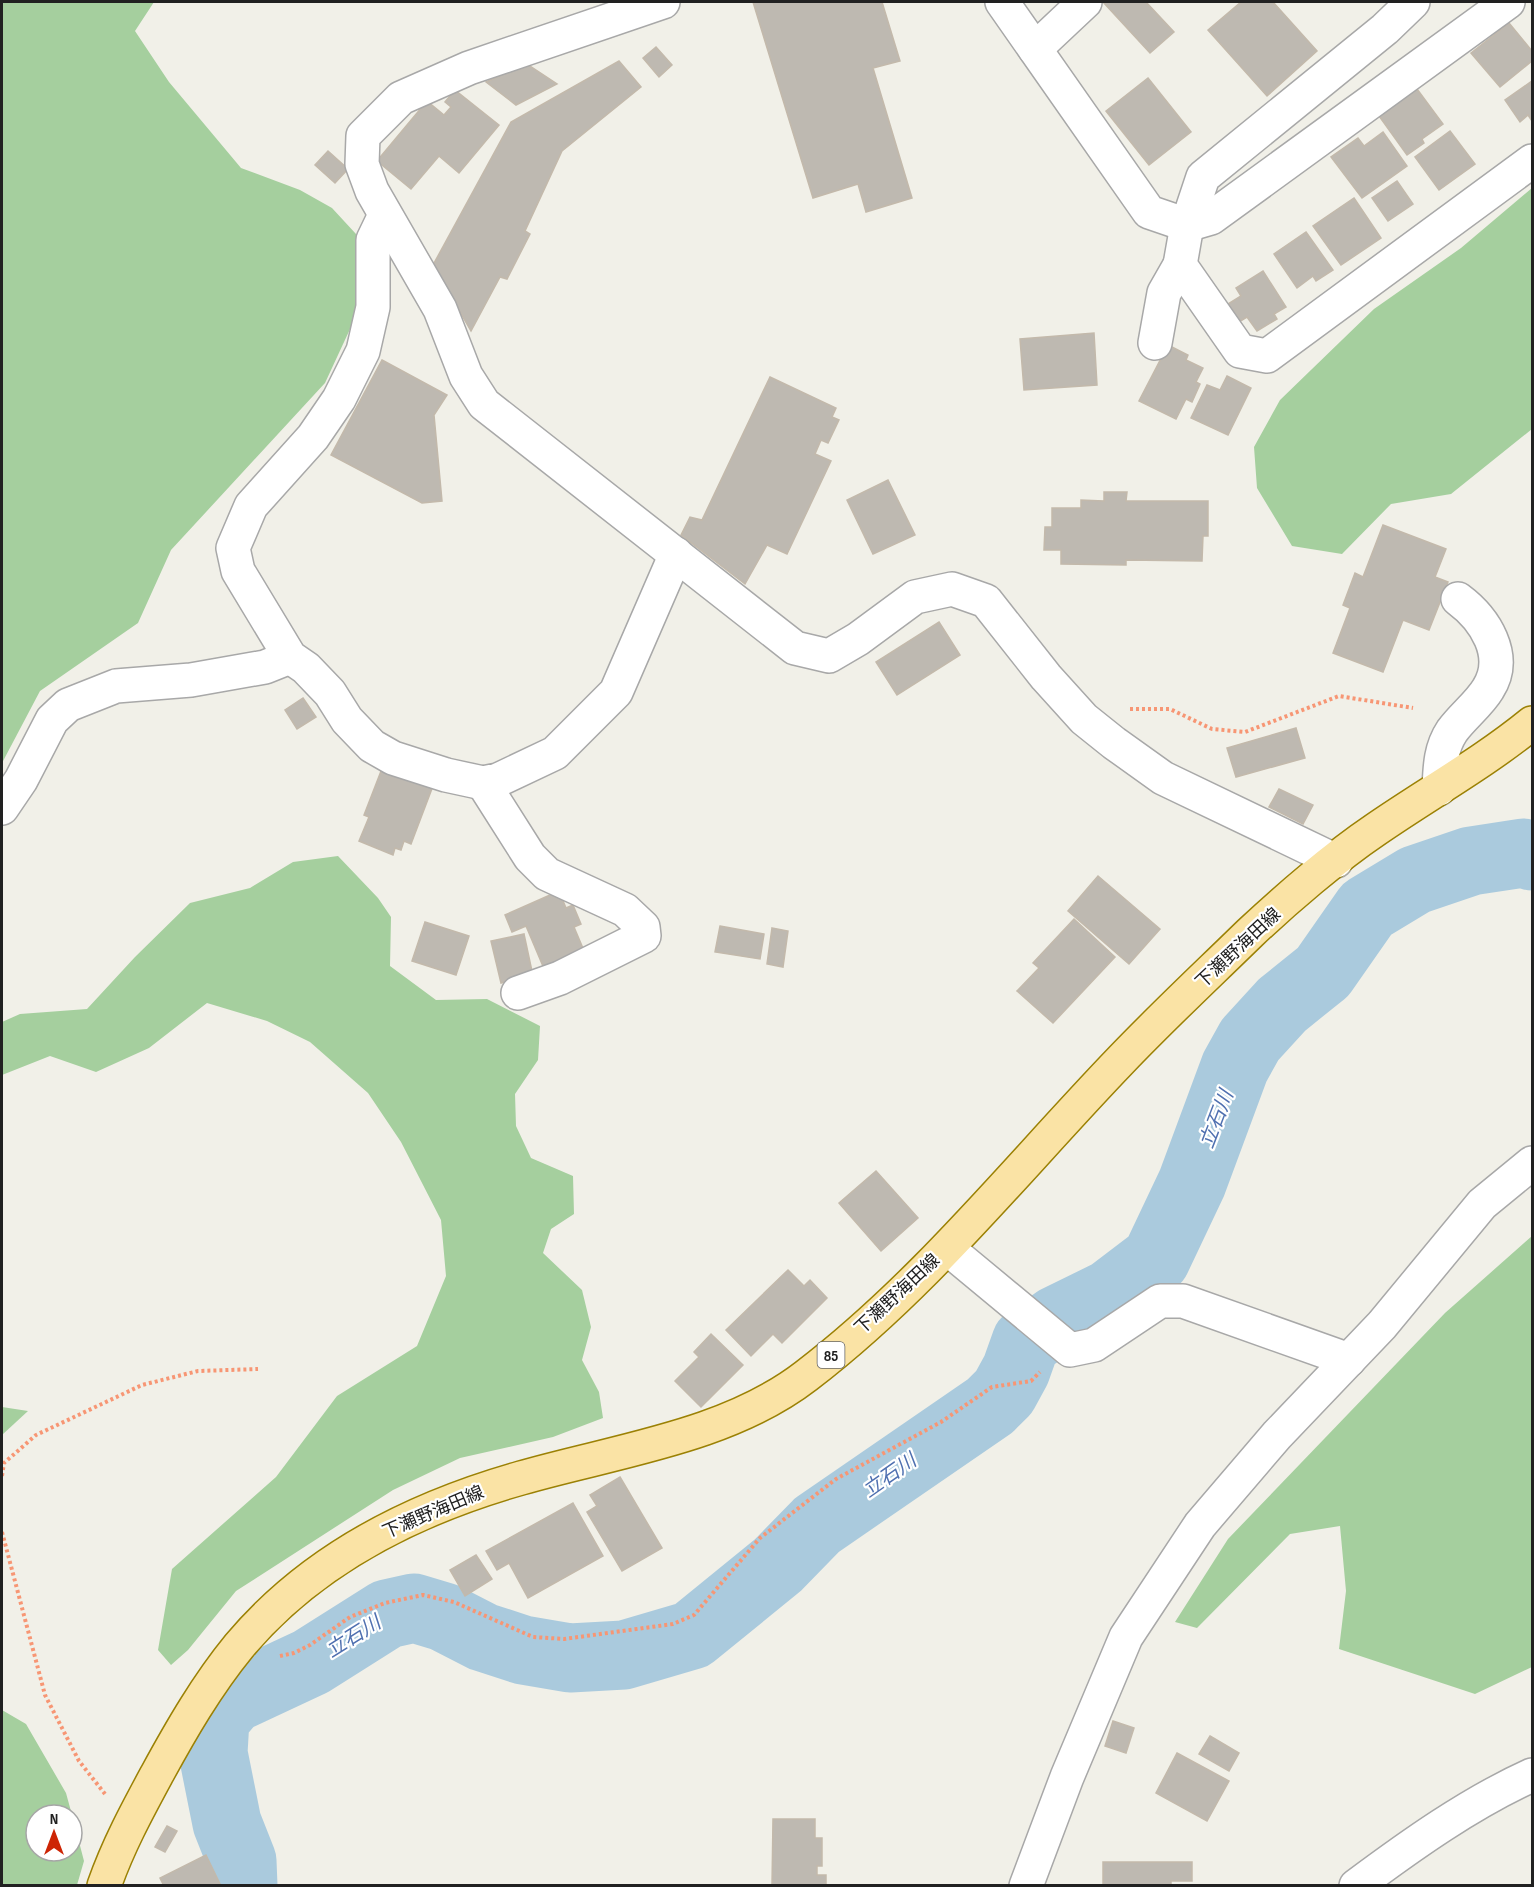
<svg xmlns="http://www.w3.org/2000/svg" width="1534" height="1887" viewBox="0 0 1534 1887" font-family="'Sofia Sans Condensed','Noto Sans JP',sans-serif">
  <style>
    .forest { fill: #a5cf9e }
    .lines { fill: none; stroke-linecap: round; stroke-linejoin: round }
    .river { stroke: #aacadd; stroke-width: 69 }
    .building { fill: #beb9b1; stroke: #c3b9ab; stroke-width: 1.5 }
    .minor-casing { stroke: #a8a8a8; stroke-width: 36 }
    .major-casing { stroke: #9b8104; stroke-width: 36 }
    .path { stroke: #f79674; stroke-width: 4; stroke-dasharray: 3 3; stroke-linecap: butt }
    .minor { stroke: #fff; stroke-width: 33 }
    .major { stroke: #fae3a5; stroke-width: 33 }
    .labels { text-anchor: middle; stroke-width: 4.5; stroke-linejoin: round; paint-order: stroke }
    .shield { fill: #fff; stroke: #646464; stroke-width: 1.5 }
    .shield-label { font-size: 16px; font-weight: bold; fill: #212121 }
    .street-label { font-size: 18px; fill: #212121; stroke: #fff }
    .water-label { font-size: 20px; font-style: italic; fill: #4f70b0; stroke: #fff }
  </style>
  <rect width="100%" height="100%" fill="#f1f0e8"/>
  <g class="forest">
    <polygon points="2,2 154,2 135,31 169,82 241,168 300,190 332,208 356,234 357,314 325,383 171,550 138,623 40,691 2,763"/>
    <polygon points="1532,188 1532,429 1451,494 1391,504 1342,554 1292,546 1257,488 1254,447 1280,400 1374,309 1461,248"/>
    <polygon points="338,856 378,898 391,917 390,966 436,1000 487,999 540,1026 538,1060 515,1094 516,1126 531,1158 573,1176 574,1214 551,1229 543,1253 582,1290 591,1327 582,1360 599,1392 603,1418 553,1437 460,1458 393,1490 236,1591 188,1650 171,1665 158,1650 172,1569 276,1477 337,1396 417,1346 446,1276 441,1220 401,1142 368,1093 310,1042 267,1021 207,1003 149,1048 96,1072 50,1056 2,1075 2,1022 20,1014 87,1009 135,957 190,903 250,888 293,862"/>
    <polygon points="1532,1236 1532,1667 1475,1694 1339,1649 1346,1591 1340,1526 1290,1534 1197,1628 1175,1622 1228,1539 1445,1313"/>
    <polygon points="2,1407 28,1411 2,1435"/>
    <polygon points="2,1710 26,1724 66,1793 72,1815 36,1815 36,1851 72,1851 72,1815 84,1861 77,1885 2,1885"/>
  </g>
  <g class="lines">
    <polyline class="river" points="243,1886 242,1861 227,1823 213,1753 215,1719 232,1699 311,1662 387,1614 414,1608 444,1617 483,1637 523,1650 570,1658 624,1655 692,1635 778,1565 817,1525 990,1406 1004,1392 1016,1370 1026,1342 1057,1320 1110,1294 1156,1259 1192,1183 1235,1067 1250,1040 1282,1005 1323,972 1367,909 1415,880 1471,861 1523,853 1532,856"/>
  </g>
  <g class="building">
    <polygon points="753,2 882,2 900,61 873,68 912,198 866,212 858,184 813,198"/>
    <polygon points="1103,2 1146,2 1174,32 1150,53"/>
    <polygon points="1241,2 1273,2 1317,51 1267,96 1208,30"/>
    <polygon points="1509,23 1532,51 1532,61 1500,87 1471,53"/>
    <polygon points="656,47 672,65 659,77 643,58"/>
    <polygon points="619,61 641,87 562,151 525,231 530,234 507,279 500,277 471,331 433,265 511,122"/>
    <polygon points="527,64 557,84 516,105 486,82"/>
    <polygon points="1148,78 1191,132 1149,165 1106,111"/>
    <polygon points="1532,81 1532,121 1528,115 1520,122 1505,100"/>
    <polygon points="1417,89 1443,124 1422,139 1424,143 1407,155 1379,116"/>
    <polygon points="455,90 499,125 459,173 439,156 411,189 377,161 427,101 444,115 451,107 445,102"/>
    <polygon points="1450,131 1475,164 1439,190 1415,157"/>
    <polygon points="1383,132 1407,166 1362,198 1331,157 1358,138 1364,146"/>
    <polygon points="328,151 348,169 335,183 315,165"/>
    <polygon points="1397,181 1413,204 1388,221 1372,198"/>
    <polygon points="1354,198 1381,238 1341,265 1313,226"/>
    <polygon points="1306,232 1333,270 1316,281 1313,276 1297,288 1274,254"/>
    <polygon points="1263,271 1286,307 1274,314 1277,319 1257,331 1247,317 1239,322 1228,304 1241,296 1236,288"/>
    <polygon points="1094,333 1097,385 1024,390 1020,339"/>
    <polygon points="1168,345 1188,355 1186,360 1203,368 1196,382 1200,384 1192,402 1186,399 1176,419 1139,401"/>
    <polygon points="382,360 447,395 434,415 442,501 422,503 331,455"/>
    <polygon points="1227,376 1251,388 1228,435 1191,418 1207,385 1220,390"/>
    <polygon points="770,377 836,408 832,417 839,420 828,443 821,440 815,454 831,461 787,554 767,545 745,584 681,535 690,517 702,520"/>
    <polygon points="888,480 915,535 873,554 847,500"/>
    <polygon points="1104,492 1127,492 1126,501 1208,501 1208,536 1203,536 1202,561 1126,560 1126,565 1061,564 1061,550 1044,550 1045,527 1052,527 1052,508 1081,508 1081,500 1104,501"/>
    <polygon points="1383,525 1446,549 1435,577 1448,582 1429,630 1403,620 1383,672 1333,653 1350,608 1343,605 1355,573 1363,577"/>
    <polygon points="939,622 960,655 897,695 876,662"/>
    <polygon points="303,698 316,717 297,729 285,710"/>
    <polygon points="1296,728 1305,758 1236,777 1227,748"/>
    <polygon points="383,766 433,786 411,844 404,841 401,850 395,848 393,855 359,841 369,817 364,815"/>
    <polygon points="1279,789 1313,805 1303,824 1269,807"/>
    <polygon points="1098,876 1160,929 1129,964 1068,911"/>
    <polygon points="559,891 566,908 573,905 581,924 574,927 585,953 545,971 526,926 512,932 505,915"/>
    <polygon points="1074,919 1115,957 1053,1023 1017,991 1039,968 1033,963"/>
    <polygon points="425,922 469,936 456,975 412,961"/>
    <polygon points="720,926 764,934 760,959 715,952"/>
    <polygon points="772,928 788,931 783,967 767,964"/>
    <polygon points="524,934 533,976 501,983 491,941"/>
    <polygon points="876,1171 918,1218 881,1251 839,1203"/>
    <polygon points="788,1270 804,1286 810,1280 827,1298 782,1343 773,1334 751,1356 726,1330"/>
    <polygon points="711,1334 743,1365 701,1407 675,1381 699,1357 694,1352"/>
    <polygon points="620,1477 662,1548 622,1571 587,1512 597,1506 590,1495"/>
    <polygon points="573,1503 603,1556 528,1598 509,1563 497,1570 486,1551"/>
    <polygon points="476,1555 492,1579 465,1596 450,1570"/>
    <polygon points="1113,1721 1134,1728 1126,1753 1105,1746"/>
    <polygon points="1210,1736 1239,1753 1229,1771 1199,1754"/>
    <polygon points="1177,1753 1229,1781 1207,1821 1156,1793"/>
    <polygon points="773,1819 815,1819 815,1838 822,1838 822,1866 817,1866 817,1875 826,1875 826,1886 772,1886"/>
    <polygon points="167,1826 177,1831 165,1852 155,1847"/>
    <polygon points="206,1855 221,1886 164,1886 160,1878"/>
    <polygon points="1103,1862 1192,1862 1192,1881 1171,1881 1171,1886 1103,1886"/>
  </g>
  <g class="lines">
    <defs>
      <g id="minor">
        <polyline points="663,2 469,68 401,98 363,136 362,164 372,191 440,309 466,376 484,404 795,648 829,656 858,639 915,597 952,589 986,601 1046,677 1084,719 1114,743 1163,778 1336,861"/>
        <polyline points="1002,2 1149,212 1187,225 1211,218 1508,2"/>
        <polyline points="1413,2 1385,29 1203,177 1187,225 1180,265 1240,351 1267,356 1532,161"/>
        <polyline points="1035,49 1085,2"/>
        <polyline points="385,215 373,240 373,307 363,351 339,399 313,437 251,506 233,548 238,571 290,657 306,668 330,693 347,720 372,746 393,758 446,775 483,783 498,780 555,753 616,692 676,554"/>
        <polyline points="1155,343 1164,293 1180,265"/>
        <polyline points="483,783 530,857 547,874 625,910 643,927 644,936 560,978 518,993"/>
        <path d="M 1439,789 C 1440,768 1440,749 1452,731 C 1463,716 1479,704 1488,689 C 1509,656 1485,619 1458,599"/>
        <polyline points="2,808 21,780 52,720 68,705 116,686 191,680 265,667 290,657"/>
        <polyline points="947,1248 1070,1350 1094,1345 1160,1301 1183,1301 1349,1360"/>
        <polyline points="1026,1886 1067,1777 1126,1637 1200,1525 1277,1435 1382,1325 1482,1204 1532,1163"/>
        <path d="M 1356,1886 C 1411,1845 1470,1803 1532,1775"/>
      </g>
      <path id="major" d="M 104,1886 C 118,1846 137,1811 157,1774 C 181,1730 207,1685 239,1646 C 311,1560 415,1508 521,1478 C 614,1451 727,1437 806,1376 C 925,1285 1018,1167 1121,1060 C 1163,1016 1207,975 1250,933 C 1285,900 1335,857 1375,830 C 1427,794 1483,763 1532,723"/>
    </defs>
    <use href="#minor" class="minor-casing"/>
    <use href="#major" class="major-casing"/>
    <g class="path">
      <polyline points="1130,709 1170,709 1212,729 1245,732 1339,696 1413,708"/>
      <polyline points="2,1476 4,1463 36,1435 142,1385 198,1371 258,1369"/>
      <polyline points="2,1532 45,1695 79,1761 105,1794"/>
      <polyline points="280,1656 294,1653 310,1645 350,1617 385,1603 423,1595 454,1602 533,1637 564,1639 673,1624 694,1615 760,1538 836,1479 941,1422 992,1387 1031,1381 1040,1372"/>
    </g>
    <use href="#minor" class="minor"/>
    <use href="#major" class="major"/>
  </g>
  <g class="labels">
    <rect class="shield" x="817.5" y="1342" width="27" height="26" rx="4.5"/>
    <g class="shield-label">
      <text x="831" y="1361">85</text>
    </g>
    <g class="street-label">
      <text transform="translate(1238 948) rotate(-43)" y="6">下瀬野海田線</text>
      <text transform="translate(897 1294) rotate(-43)" y="6">下瀬野海田線</text>
      <text transform="translate(433 1512) rotate(-23)" y="6">下瀬野海田線</text>
    </g>
    <g class="water-label">
      <text transform="translate(1216 1119) rotate(-69)" y="7">立石川</text>
      <text transform="translate(889 1475) rotate(-35)" y="7">立石川</text>
      <text transform="translate(353 1636) rotate(-32)" y="7">立石川</text>
    </g>
  </g>
  <rect width="1534" height="1887" fill="none" stroke="#212121" stroke-width="6"/>
  <g transform="translate(54 1833)"><circle r="28" fill="#ffffff" stroke="#a6a6a6" stroke-width="1.5"/>
  <path d="M0-4.5L10 22L0 15L-10 22Z" fill="#cd2505"/>
  <text y="-9" font-size="16" font-weight="bold" text-anchor="middle" fill="#212121">N</text>
  </g>
</svg>
